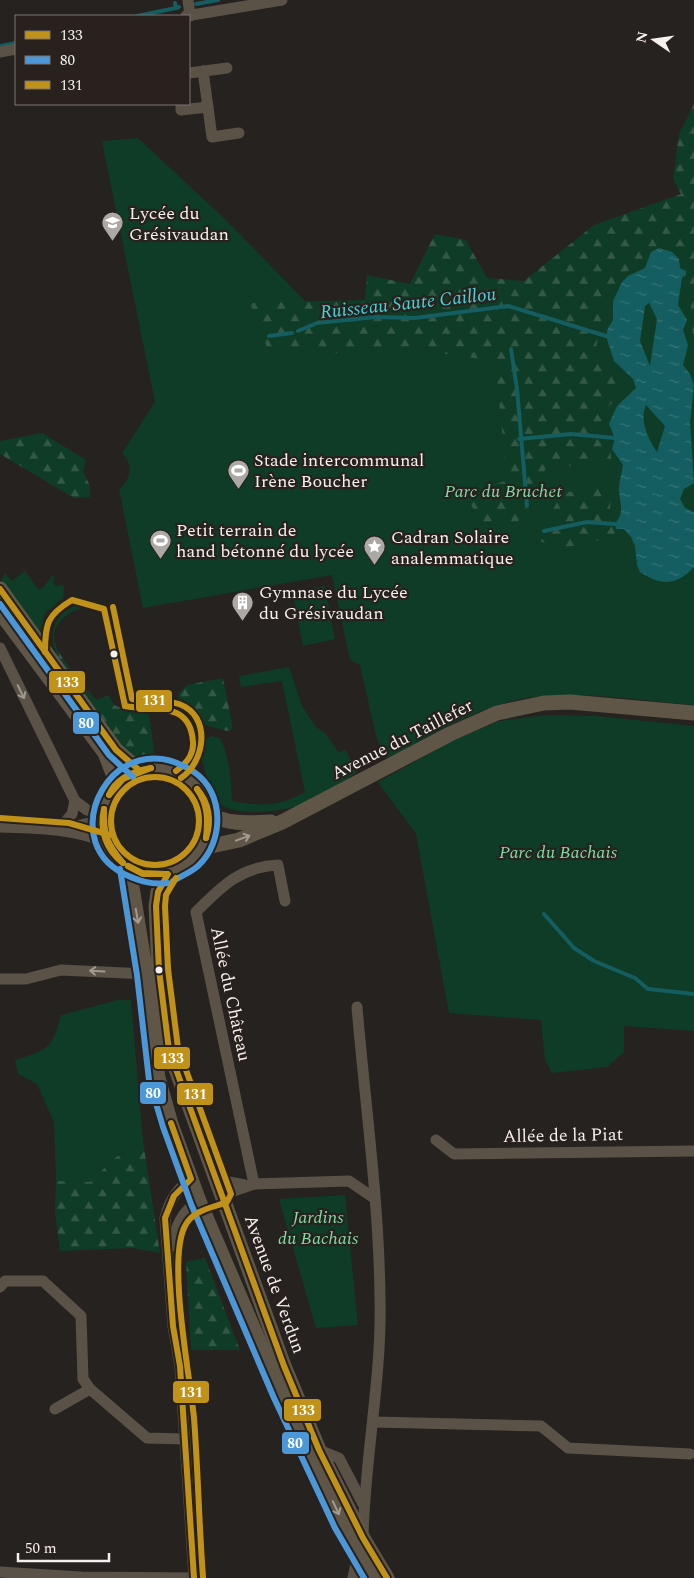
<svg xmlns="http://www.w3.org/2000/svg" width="694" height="1578" viewBox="0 0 694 1578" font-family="Spectral,serif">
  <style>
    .green { fill: #0f3c26 }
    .forest { fill: url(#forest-firs) }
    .water { fill: url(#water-ripples); fill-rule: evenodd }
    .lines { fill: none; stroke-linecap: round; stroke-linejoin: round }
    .stream { stroke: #145d60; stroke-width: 4 }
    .minor { stroke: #5a5246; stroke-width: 11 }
    .major { stroke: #5f5647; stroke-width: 15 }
    .bus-1-casing { stroke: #28211d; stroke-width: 10 }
    .bus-2-casing { stroke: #28211d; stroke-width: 10 }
    .bus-3-casing { stroke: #28211d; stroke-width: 10 }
    .bus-1 { stroke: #c0921a; stroke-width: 6 }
    .bus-2 { stroke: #4b97d8; stroke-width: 6 }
    .bus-3 { stroke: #c0921a; stroke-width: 6 }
    .oneway { stroke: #9f9991 }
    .oneway2 { stroke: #a29b92 }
    .bus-dot { fill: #f4f0ed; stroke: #28211d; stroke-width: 2 }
    .labels { text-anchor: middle; stroke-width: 4.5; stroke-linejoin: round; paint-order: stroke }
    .poi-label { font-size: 18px; fill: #f4f0ed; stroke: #28211d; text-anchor: start }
    .park-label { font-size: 18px; font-style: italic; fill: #7ddca5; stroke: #28211d }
    .street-label { font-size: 18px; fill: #f4f0ed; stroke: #28211d }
    .water-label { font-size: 19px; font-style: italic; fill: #42d6da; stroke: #28211d }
    .line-badge { stroke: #28211d; stroke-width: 2 }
    .badge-label { font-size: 14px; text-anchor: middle; font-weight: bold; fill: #fff }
  </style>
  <defs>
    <pattern id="forest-firs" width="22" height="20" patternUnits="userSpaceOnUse" patternTransform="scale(1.25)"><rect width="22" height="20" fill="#0f3c26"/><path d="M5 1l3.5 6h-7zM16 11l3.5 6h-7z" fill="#335846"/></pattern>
    <pattern id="water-ripples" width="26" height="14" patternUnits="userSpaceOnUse" patternTransform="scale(1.25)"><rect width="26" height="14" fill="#145d60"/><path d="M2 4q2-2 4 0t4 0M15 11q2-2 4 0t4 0" fill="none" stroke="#377577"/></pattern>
  </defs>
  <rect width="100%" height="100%" fill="#252220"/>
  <g class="green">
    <path d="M 138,138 L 227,221 L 309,305 L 495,301 L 694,187 L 694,705 C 644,701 592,692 542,696 C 488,700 435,734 388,758 L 377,740 L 360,665 L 350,660 L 332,575 L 143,608 L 119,489 C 131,479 134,465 122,453 L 155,402 L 102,141 Z"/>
    <polygon points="25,571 38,589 43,588 53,574 55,586 64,585 63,598 45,613 40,633 0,583 5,573 12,581"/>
    <polygon points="325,586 335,639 303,646 292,592"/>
    <path d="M 289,667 L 302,706 L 316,727 L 325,733 L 339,753 L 345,749 L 357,772 C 348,781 307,802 294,807 C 277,812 232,816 219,803 C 208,792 205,768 200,754 C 200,743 203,740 212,736 L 220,738 C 230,758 231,780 232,801 C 262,806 278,807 305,792 L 282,681 L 241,687 L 239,676 Z"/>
    <polygon points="545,715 597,716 694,726 694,1031 624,1026 624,1052 607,1067 552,1073 545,1060 541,1020 449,1013 416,834 378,782 452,741 499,721"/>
    <path d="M 118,1000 L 131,1000 L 143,1141 L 116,1157 L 90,1183 L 56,1181 L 54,1122 L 37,1084 L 18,1074 L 15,1060 C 48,1050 52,1049 61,1015 Z"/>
    <polygon points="345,1195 358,1325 316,1328 279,1199"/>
  </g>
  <g class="forest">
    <path d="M 694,104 L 694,352 L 689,280 L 683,257 L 665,245 L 652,247 L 645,262 C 605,277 604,311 596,348 L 622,378 L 619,397 L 603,411 L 612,462 L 546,468 L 517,524 L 486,528 L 465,496 L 507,480 L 495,361 L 406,348 L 338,353 L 268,350 L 250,303 L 365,300 L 367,275 L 410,284 L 435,234 L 466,240 L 487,278 L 524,281 L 594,225 L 681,194 L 673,179 L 679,134 Z"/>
    <polygon points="42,433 86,460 83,471 90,486 90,497 74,498 0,454 0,441"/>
    <polygon points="613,485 609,515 616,537 567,547 536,541 562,493"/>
    <path d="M 83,604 L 86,607 C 70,610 50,623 55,643 C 60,660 85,685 96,700 L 109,695 L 114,705 L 130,712 L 149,714 L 155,758 L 134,758 L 126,751 L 57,655 C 46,632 56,609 83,604 Z"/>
    <polygon points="223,678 233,729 227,731 190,721 177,706 179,693 187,685"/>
    <polygon points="143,1141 160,1253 132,1248 60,1251 55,1211 56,1181 90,1182 116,1157"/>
    <polygon points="205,1258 240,1350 191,1350 186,1262"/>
  </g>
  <path class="water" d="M 659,248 L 672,252 L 679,259 L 680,268 L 686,271 L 686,275 L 682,278 L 678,305 L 687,320 L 683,330 L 688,345 L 683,365 L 690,374 L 694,385 L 690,422 L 694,483 L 684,489 L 680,499 L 685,508 L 694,512 L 694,567 C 676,586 661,586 640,572 L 637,565 L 635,546 L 631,537 L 624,529 L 616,529 L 615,524 C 626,510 619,504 619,489 C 619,481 622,473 623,465 L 612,449 L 615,438 L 609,424 L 617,406 L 636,388 L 633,379 L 614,361 L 606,336 L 608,328 L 613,320 L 613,301 L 622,282 L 628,276 L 645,268 L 651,252 ZM 649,303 L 657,319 L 650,366 L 640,341 L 645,306 ZM 646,405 L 665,426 L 657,452 C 648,438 639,421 646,405 Z"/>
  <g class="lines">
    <g class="stream">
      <polyline points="175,3 176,8 179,7"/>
      <polyline points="196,4 218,0"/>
      <polyline points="137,16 176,8"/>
      <polyline points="0,46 16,43"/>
      <polyline points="298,331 317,323 376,317 415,318 508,306 606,336"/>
      <polyline points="269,336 292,333"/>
      <polyline points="511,349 517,389 527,506"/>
      <polyline points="519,439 571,434 615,438"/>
      <polyline points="544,531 587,522 615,524"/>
      <polyline points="544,914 574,948 594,961 635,978 648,989 694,994"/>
    </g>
    <g class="minor">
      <polyline points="188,0 190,16"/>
      <polyline points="186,16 282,0"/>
      <polyline points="0,52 16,49"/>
      <polyline points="203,71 212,137 239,133"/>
      <polyline points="189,73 227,68"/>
      <polyline points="181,104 181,110 208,107"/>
      <polyline points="0,648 75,801 87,810 102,814"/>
      <path d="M 0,827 C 35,828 74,828 107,843"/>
      <polyline points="59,829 72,814 75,801"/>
      <polyline points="64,829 93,822 102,814"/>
      <polyline points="0,979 26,979 61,970 146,974"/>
      <path d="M 357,1007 C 365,1103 379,1201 380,1298 C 382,1377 365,1456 363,1536"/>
      <polyline points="436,1140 454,1154 694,1151"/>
      <path d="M 191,1179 C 176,1190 170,1200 165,1218 L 173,1326 L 180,1366 L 194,1578"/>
      <polyline points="218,1180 245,1185"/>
      <path d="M 254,1184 L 196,912 C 222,886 240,867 278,865 L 285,901"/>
      <polyline points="222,1195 254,1184 349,1181 374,1198"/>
      <path d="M 172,1246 C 176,1226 181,1212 199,1201"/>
      <polyline points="0,1287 5,1281 43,1281 81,1316 83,1379 90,1389 147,1438 185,1439"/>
      <polyline points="55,1409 90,1389"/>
      <polyline points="374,1422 541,1426 568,1448 690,1454"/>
      <polyline points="319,1450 339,1458 363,1504"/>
      <polyline points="0,1572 81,1577 194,1578"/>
      <polyline points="353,1578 355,1568 362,1556"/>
    </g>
    <g class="major">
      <polyline points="0,589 116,750 139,770"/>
      <polyline points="0,612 105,753 117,784"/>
      <circle cx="156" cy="821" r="54"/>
      <path d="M 209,814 C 229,825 249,823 271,822"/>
      <polyline points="202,848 239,840 282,822 450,734 497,713 544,703 570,702 694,713"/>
      <polyline points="129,868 146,974 158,1078 171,1124 199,1201 282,1395 343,1524 374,1578"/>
      <polyline points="168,874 158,892 156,906 159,970 169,1050 284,1366 319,1450 363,1538 387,1578"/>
    </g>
    <defs>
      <g id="bus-1">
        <polyline points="0,589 116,750 139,770"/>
        <path d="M 45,652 C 45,624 47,615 72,600 L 104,609 L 125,706"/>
        <path d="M 125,706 C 154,712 190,700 193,742 C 194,754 186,764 176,771"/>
        <path d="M 197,789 C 209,802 212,821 206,838"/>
        <path d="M 197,789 C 208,805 208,819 206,838"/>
        <path d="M 109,795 C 116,778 134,771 151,768"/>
        <polyline points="109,795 123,779 151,768"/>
        <path d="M 104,809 C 103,834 107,844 123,863"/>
        <path d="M 104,809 C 99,830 106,850 123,863"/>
        <polyline points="128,866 142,873 166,874"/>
        <polyline points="128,866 143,874 166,874"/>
        <polyline points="168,874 158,892 156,906 159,970 169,1050 284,1366 319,1450 363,1538 387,1578"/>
        <polyline points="171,1123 191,1179 174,1196 165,1218 173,1326 180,1366 194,1578"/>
      </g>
      <g id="bus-2">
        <polyline points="0,604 109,755 133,777"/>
        <polyline points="120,869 137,975 149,1080 163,1127 191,1204 274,1398 335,1528 364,1578"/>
        <path d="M 168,883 C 151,885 139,881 124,874 C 53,838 114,719 194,772 C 225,793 224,842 198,866 C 190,873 181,876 173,881"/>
      </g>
      <g id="bus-3">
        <path d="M 113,607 L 132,699 C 148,702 164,699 179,704 C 212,716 205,762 181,778"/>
        <circle cx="155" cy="821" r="44"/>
        <polyline points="0,818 69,823 110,835"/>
        <path d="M 176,878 L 166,895 L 165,906 L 168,969 L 178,1048 L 231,1194 L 227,1202 C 212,1208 193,1210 185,1226 C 167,1260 190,1376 194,1418 C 198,1471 199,1524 203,1577"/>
      </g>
    </defs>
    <use href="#bus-1" class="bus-1-casing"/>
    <use href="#bus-2" class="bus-2-casing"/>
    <use href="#bus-3" class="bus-3-casing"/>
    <use href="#bus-1" class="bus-1"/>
    <use href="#bus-2" class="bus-2"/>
    <use href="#bus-3" class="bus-3"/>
  </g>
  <defs><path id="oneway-shaft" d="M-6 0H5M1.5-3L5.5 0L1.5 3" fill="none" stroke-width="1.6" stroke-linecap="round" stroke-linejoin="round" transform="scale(1.25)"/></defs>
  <g class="oneway">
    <use href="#oneway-shaft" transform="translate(21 692) rotate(64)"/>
    <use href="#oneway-shaft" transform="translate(97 971) rotate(-177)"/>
  </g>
  <g class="oneway2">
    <use href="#oneway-shaft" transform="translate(243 838) rotate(-20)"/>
    <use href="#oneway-shaft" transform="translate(137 916) rotate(80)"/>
    <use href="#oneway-shaft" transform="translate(336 1508) rotate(65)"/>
  </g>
  <defs>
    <symbol id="school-pin" viewBox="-11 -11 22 30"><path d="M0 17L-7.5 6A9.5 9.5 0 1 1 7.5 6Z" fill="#aca8a5" stroke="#28211d"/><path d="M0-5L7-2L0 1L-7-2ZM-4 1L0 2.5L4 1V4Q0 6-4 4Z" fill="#fff"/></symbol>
    <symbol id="stadium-pin" viewBox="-11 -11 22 30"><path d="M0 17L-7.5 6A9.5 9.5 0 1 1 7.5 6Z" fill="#aca8a5" stroke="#28211d"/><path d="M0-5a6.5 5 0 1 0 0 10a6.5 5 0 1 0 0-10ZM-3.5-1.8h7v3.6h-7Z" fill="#fff"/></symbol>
    <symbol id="sight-pin" viewBox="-11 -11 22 30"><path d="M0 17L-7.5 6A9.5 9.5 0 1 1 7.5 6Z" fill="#aca8a5" stroke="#28211d"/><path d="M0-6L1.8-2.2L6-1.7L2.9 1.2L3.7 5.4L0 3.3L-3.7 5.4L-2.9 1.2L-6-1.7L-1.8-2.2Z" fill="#fff"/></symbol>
    <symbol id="building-pin" viewBox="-11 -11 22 30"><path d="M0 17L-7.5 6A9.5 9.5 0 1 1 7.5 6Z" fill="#aca8a5" stroke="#28211d"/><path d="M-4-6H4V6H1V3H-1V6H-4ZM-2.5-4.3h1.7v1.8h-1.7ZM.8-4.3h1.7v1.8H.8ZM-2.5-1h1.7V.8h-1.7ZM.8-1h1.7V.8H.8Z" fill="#fff"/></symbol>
  </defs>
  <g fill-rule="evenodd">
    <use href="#school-pin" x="100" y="210" width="25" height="34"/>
    <use href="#stadium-pin" x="226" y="458" width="25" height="34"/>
    <use href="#stadium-pin" x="148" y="528" width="25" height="34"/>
    <use href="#sight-pin" x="362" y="534" width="25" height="34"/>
    <use href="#building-pin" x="230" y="590" width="25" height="34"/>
  </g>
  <g class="bus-dot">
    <circle cx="114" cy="654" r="4.5"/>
    <circle cx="159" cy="970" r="4.5"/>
  </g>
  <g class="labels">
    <g class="poi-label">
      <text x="129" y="219">Lycée du<tspan x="129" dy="21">Grésivaudan</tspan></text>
      <text x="254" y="466">Stade intercommunal<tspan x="254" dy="21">Irène Boucher</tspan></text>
      <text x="176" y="536">Petit terrain de<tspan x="176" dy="21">hand bétonné du lycée</tspan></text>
      <text x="391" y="543">Cadran Solaire<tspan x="391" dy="21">analemmatique</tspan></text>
      <text x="259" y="598">Gymnase du Lycée<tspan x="259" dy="21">du Grésivaudan</tspan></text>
    </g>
    <g class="park-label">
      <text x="503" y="497">Parc du Bruchet</text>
      <text x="558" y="858">Parc du Bachais</text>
      <text x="318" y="1223">Jardins<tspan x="318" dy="21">du Bachais</tspan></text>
    </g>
    <g class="street-label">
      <text transform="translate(402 739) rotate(-27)" y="6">Avenue du Taillefer</text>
      <text transform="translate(231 994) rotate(78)" y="6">Allée du Château</text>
      <text transform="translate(563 1135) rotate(-1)" y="6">Allée de la Piat</text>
      <text transform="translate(275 1284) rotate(70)" y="6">Avenue de Verdun</text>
    </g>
    <g class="water-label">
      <text transform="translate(408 302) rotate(-6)" y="7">Ruisseau Saute Caillou</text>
    </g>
  </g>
  <g class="line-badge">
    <rect x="48" y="670" width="38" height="24" rx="5" fill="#c0921a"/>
    <rect x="135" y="689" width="38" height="24" rx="5" fill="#c0921a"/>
    <rect x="72" y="711" width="28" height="24" rx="5" fill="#4b97d8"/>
    <rect x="153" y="1046" width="38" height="24" rx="5" fill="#c0921a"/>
    <rect x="139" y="1081" width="28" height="24" rx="5" fill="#4b97d8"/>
    <rect x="176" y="1082" width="38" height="24" rx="5" fill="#c0921a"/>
    <rect x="172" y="1380" width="38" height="24" rx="5" fill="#c0921a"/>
    <rect x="283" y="1398" width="39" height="24" rx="5" fill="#c0921a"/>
    <rect x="281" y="1431" width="29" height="24" rx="5" fill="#4b97d8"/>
  </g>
  <g class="badge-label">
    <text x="67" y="687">133</text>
    <text x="154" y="705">131</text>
    <text x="86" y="728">80</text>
    <text x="172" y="1063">133</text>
    <text x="153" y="1098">80</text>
    <text x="195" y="1099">131</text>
    <text x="191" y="1397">131</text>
    <text x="303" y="1415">133</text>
    <text x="295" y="1448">80</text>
  </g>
  <rect x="15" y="15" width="175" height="90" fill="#28211d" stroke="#7a7470"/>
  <rect x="25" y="31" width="25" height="8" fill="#c0921a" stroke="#7a7470"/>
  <text x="60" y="40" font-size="15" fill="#f4f0ed">133</text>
  <rect x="25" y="56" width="25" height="8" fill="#4b97d8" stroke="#7a7470"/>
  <text x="60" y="65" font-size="15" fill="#f4f0ed">80</text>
  <rect x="25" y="81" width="25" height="8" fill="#c0921a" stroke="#7a7470"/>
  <text x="60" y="90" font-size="15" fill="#f4f0ed">131</text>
  <g transform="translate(654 40) rotate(283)" stroke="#28211d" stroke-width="4" paint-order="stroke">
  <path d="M0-4L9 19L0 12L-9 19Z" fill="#f4f0ed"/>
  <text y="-8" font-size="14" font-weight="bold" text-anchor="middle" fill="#f4f0ed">N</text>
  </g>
  <path d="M18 1553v8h91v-8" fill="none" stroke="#f4f0ed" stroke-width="2.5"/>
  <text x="25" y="1553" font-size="15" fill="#f4f0ed" stroke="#28211d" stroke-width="4" paint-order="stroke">50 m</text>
</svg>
